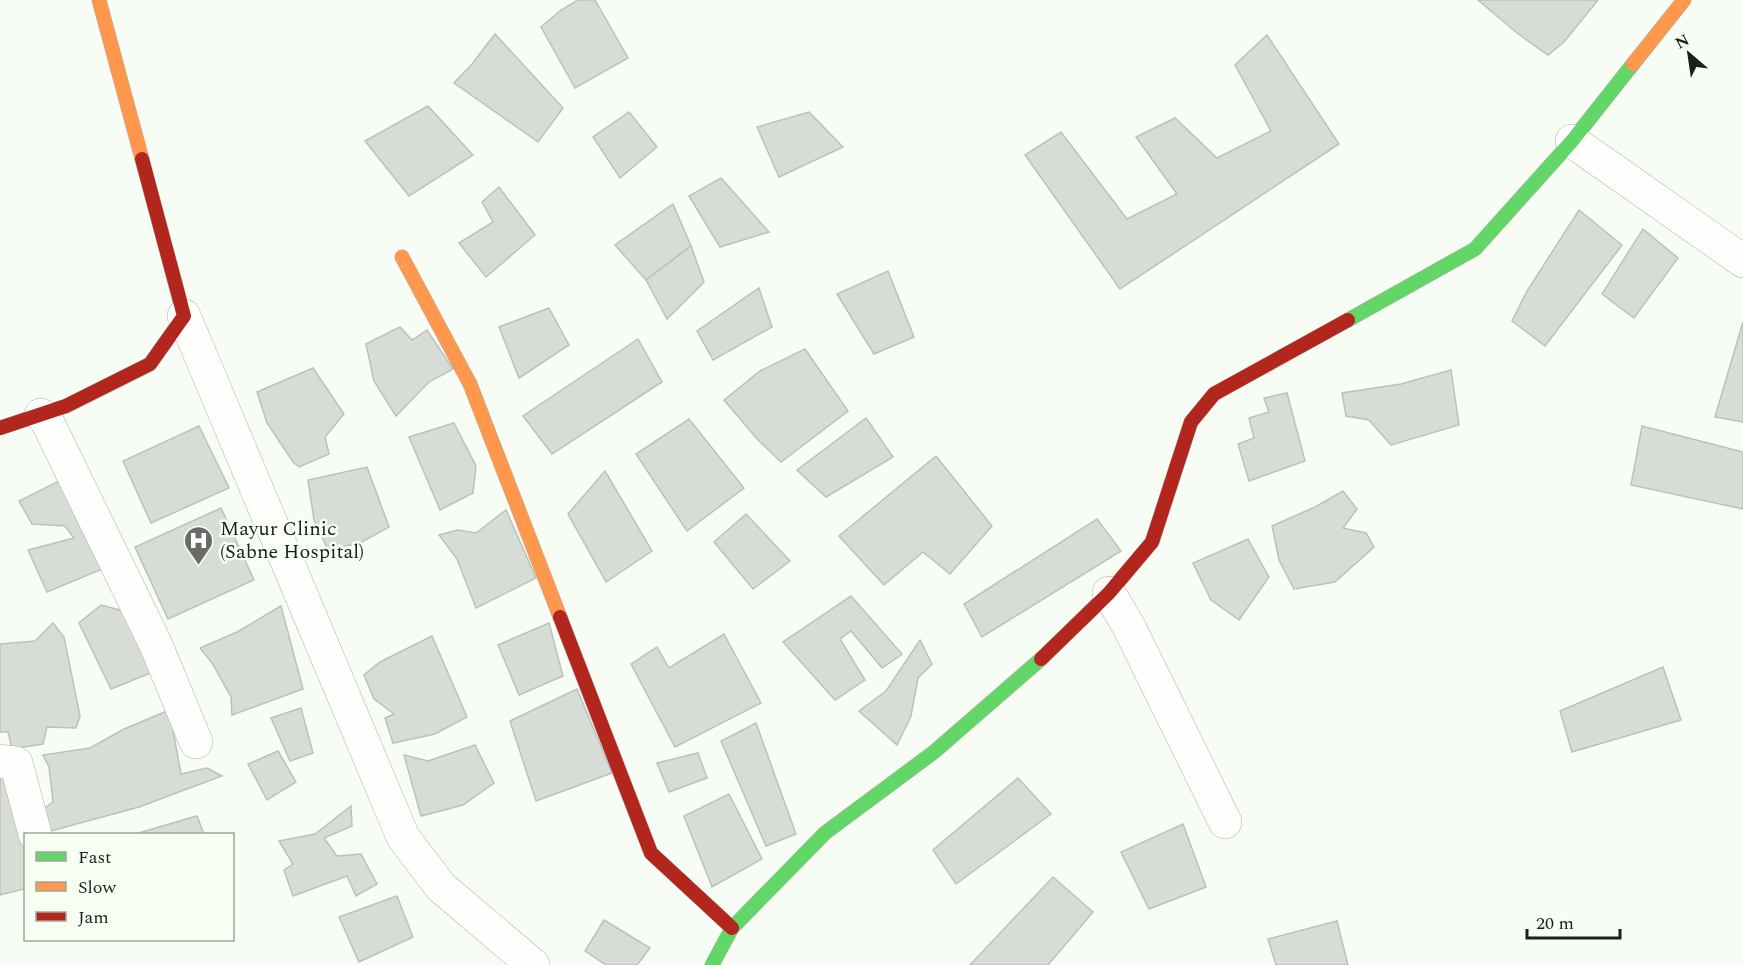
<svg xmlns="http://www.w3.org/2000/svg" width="1743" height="965" viewBox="0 0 1743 965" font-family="Spectral,serif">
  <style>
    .building { fill: #d8dcd6; stroke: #bdc1bb; stroke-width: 1.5 }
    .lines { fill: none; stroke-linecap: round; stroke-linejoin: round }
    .street-casing { stroke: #afb3ad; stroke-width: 34 }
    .fast-casing { stroke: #afb3ad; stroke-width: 15 }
    .slow-casing { stroke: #afb3ad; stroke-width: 15 }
    .jam-casing { stroke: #afb3ad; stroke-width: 15 }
    .street { stroke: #fefffd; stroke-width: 33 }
    .fast { stroke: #63d668; stroke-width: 14 }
    .slow { stroke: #ff974d; stroke-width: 14 }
    .jam { stroke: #b3261e; stroke-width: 14 }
    .labels { text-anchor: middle; stroke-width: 5; stroke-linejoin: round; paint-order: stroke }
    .poi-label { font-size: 20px; fill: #1c1f1a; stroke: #f6fff1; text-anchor: start }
  </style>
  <rect width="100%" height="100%" fill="#f7fcf4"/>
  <g class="building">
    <polygon points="578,0 595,0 628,58 575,88 541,27 561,10"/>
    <polygon points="1478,0 1598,0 1564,42 1548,55 1517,33"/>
    <polygon points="495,34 563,108 538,142 454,83 472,64"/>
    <polygon points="1267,35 1339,144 1120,289 1025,155 1061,132 1127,219 1177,194 1136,137 1175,118 1217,158 1271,131 1235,65"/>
    <polygon points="428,106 473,155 409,196 365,141"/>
    <polygon points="629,112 657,147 620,178 593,137"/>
    <polygon points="809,112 843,147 779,177 757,127"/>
    <polygon points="721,178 769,232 720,247 689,196"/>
    <polygon points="499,187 535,235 486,277 459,243 493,222 482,202"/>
    <polygon points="673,204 691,246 646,280 615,245"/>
    <polygon points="1579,210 1622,245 1545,346 1512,321 1527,291"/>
    <polygon points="1643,229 1678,258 1634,318 1602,294"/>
    <polygon points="691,246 704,282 667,319 646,280"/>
    <polygon points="888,271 914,337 874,354 837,294"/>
    <polygon points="759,288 772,327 713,360 697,331"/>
    <polygon points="549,308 569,345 519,378 499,327"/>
    <polygon points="1743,322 1743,422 1715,417"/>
    <polygon points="400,327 412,340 427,330 453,369 429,382 396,416 374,381 366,344"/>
    <polygon points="638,339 662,382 552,454 523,416"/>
    <polygon points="805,349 848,411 781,462 758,440 724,400 760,371"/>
    <polygon points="313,368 344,414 325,437 329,454 299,467 293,462 267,423 257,392"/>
    <polygon points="1451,370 1459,425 1391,445 1369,420 1346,416 1342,393 1401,384"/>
    <polygon points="1287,393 1305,461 1249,481 1238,444 1254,438 1249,418 1269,412 1264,398"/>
    <polygon points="866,418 893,457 826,497 797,470"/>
    <polygon points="689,419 744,488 687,531 636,454"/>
    <polygon points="454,423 476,466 473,493 440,510 409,437"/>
    <polygon points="199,426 229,488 151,523 123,461"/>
    <polygon points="1642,426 1743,452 1743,509 1631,485"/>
    <polygon points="936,456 992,526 950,574 923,552 884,585 839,536"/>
    <polygon points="367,467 389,527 360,543 328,550 314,520 308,480"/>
    <polygon points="605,471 652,551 606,582 568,514"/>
    <polygon points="71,475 107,567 47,592 28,550 74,538 65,526 32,524 19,501"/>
    <polygon points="1343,491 1357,509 1343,528 1366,533 1374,547 1335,582 1294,589 1279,560 1272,526 1315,507"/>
    <polygon points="221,508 254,580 168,619 135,547"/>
    <polygon points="506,510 536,578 476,608 457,559 439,535 458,530 476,533"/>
    <polygon points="746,514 790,561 753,589 714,542"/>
    <polygon points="1097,519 1121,551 982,637 964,604"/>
    <polygon points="1248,539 1269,577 1239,620 1211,600 1193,563"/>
    <polygon points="851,596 902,654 882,668 851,631 840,639 865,680 835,700 783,642"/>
    <polygon points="101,605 123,611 153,672 111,689 79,623"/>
    <polygon points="281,606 303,689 232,715 231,697 212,663 200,648 237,632"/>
    <polygon points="53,623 64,637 80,716 76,728 47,727 43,744 12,749 8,732 0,732 0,644 35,641"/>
    <polygon points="549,623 563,676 519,695 498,645"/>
    <polygon points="724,634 761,703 675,747 631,664 657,647 669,668"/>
    <polygon points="432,636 467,717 435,734 393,743 385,718 394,714 374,699 364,675 380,662"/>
    <polygon points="920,640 932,664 918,678 911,716 897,745 859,711 886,691"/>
    <polygon points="1663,667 1681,720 1572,752 1560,711"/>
    <polygon points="577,689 612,773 536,801 510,721"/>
    <polygon points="301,708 313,753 290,761 271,718"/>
    <polygon points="172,709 185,722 173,730 181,774 207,768 222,776 139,807 47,832 43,809 53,802 49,767 43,755 90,748 124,729"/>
    <polygon points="756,723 796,834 766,846 721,741"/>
    <polygon points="475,745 494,783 463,805 421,816 404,755 428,761"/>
    <polygon points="278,751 296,782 267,800 248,764"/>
    <polygon points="698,753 707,778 669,792 657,763"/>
    <polygon points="6,775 26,844 26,881 24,889 0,895 0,778"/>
    <polygon points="1018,778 1051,814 956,884 933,850"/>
    <polygon points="729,794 762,859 712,887 684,816"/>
    <polygon points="351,806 352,826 324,838 337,856 361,854 377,884 356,896 347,876 293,896 284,870 293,864 279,841 315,834"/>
    <polygon points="197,816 204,834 135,834"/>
    <polygon points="1183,824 1206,887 1149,909 1121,852"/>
    <polygon points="1053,877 1093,912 1048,965 970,965"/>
    <polygon points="397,896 413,937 359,962 339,917"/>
    <polygon points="604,920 650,948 637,965 606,965 585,951"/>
    <polygon points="1337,921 1348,965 1276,965 1268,939"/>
  </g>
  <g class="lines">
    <defs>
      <g id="street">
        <polyline points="1572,141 1743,261"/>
        <polyline points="184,316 403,837 441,887 533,965"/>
        <polyline points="41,415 46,419 156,645 196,742"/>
        <polyline points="1109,593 1129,627 1225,822"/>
        <polyline points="0,761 16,763 35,834"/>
      </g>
      <g id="fast">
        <polyline points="1348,320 1475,249 1572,141 1633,64"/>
        <polyline points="712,965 732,928 825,833 934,752 1041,659"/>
      </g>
      <g id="slow">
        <polyline points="99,0 142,159"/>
        <polyline points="1633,64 1684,0"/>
        <polyline points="402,257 470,384 560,617"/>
      </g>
      <g id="jam">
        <polyline points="0,428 66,406 150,364 184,316 142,159"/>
        <polyline points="560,617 651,853 732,928"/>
        <polyline points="1041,659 1109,593 1152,542 1191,422 1214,394 1348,320"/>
      </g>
    </defs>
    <use href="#street" class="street-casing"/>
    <use href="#fast" class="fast-casing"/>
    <use href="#slow" class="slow-casing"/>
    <use href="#jam" class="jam-casing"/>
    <use href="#street" class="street"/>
    <use href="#fast" class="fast"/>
    <use href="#slow" class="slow"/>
    <use href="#jam" class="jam"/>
  </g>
  <defs>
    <symbol id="hospital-pin" viewBox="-11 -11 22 30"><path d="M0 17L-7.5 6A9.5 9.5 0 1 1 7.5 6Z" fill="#696c66" stroke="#f6fff1"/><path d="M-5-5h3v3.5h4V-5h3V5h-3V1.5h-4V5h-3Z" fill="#fff"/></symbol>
  </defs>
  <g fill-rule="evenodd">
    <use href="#hospital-pin" x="182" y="524" width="33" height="45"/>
  </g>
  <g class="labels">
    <g class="poi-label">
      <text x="220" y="535">Mayur Clinic<tspan x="220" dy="23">(Sabne Hospital)</tspan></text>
    </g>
  </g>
  <rect x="24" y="833" width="210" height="108" fill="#f6fff1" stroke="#9fa59b" stroke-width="1.5"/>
  <rect x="36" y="852" width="30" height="9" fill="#63d668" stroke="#9fa59b" stroke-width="1.5"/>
  <text x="78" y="863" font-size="18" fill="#1c1f1a">Fast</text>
  <rect x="36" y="882" width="30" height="9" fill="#ff974d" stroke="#9fa59b" stroke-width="1.5"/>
  <text x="78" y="893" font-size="18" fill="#1c1f1a">Slow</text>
  <rect x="36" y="912" width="30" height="9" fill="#b3261e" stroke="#9fa59b" stroke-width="1.5"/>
  <text x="78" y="923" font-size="18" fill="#1c1f1a">Jam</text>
  <g transform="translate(1689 54) rotate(331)" stroke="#f6fff1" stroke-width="4.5" paint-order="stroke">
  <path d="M0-4.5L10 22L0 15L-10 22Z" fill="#1c1f1a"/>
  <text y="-9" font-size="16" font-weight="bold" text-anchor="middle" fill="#1c1f1a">N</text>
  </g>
  <path d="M1527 929v9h93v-9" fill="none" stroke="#1c1f1a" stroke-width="3"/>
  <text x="1536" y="929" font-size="18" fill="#1c1f1a" stroke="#f6fff1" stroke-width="4.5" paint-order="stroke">20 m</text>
</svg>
